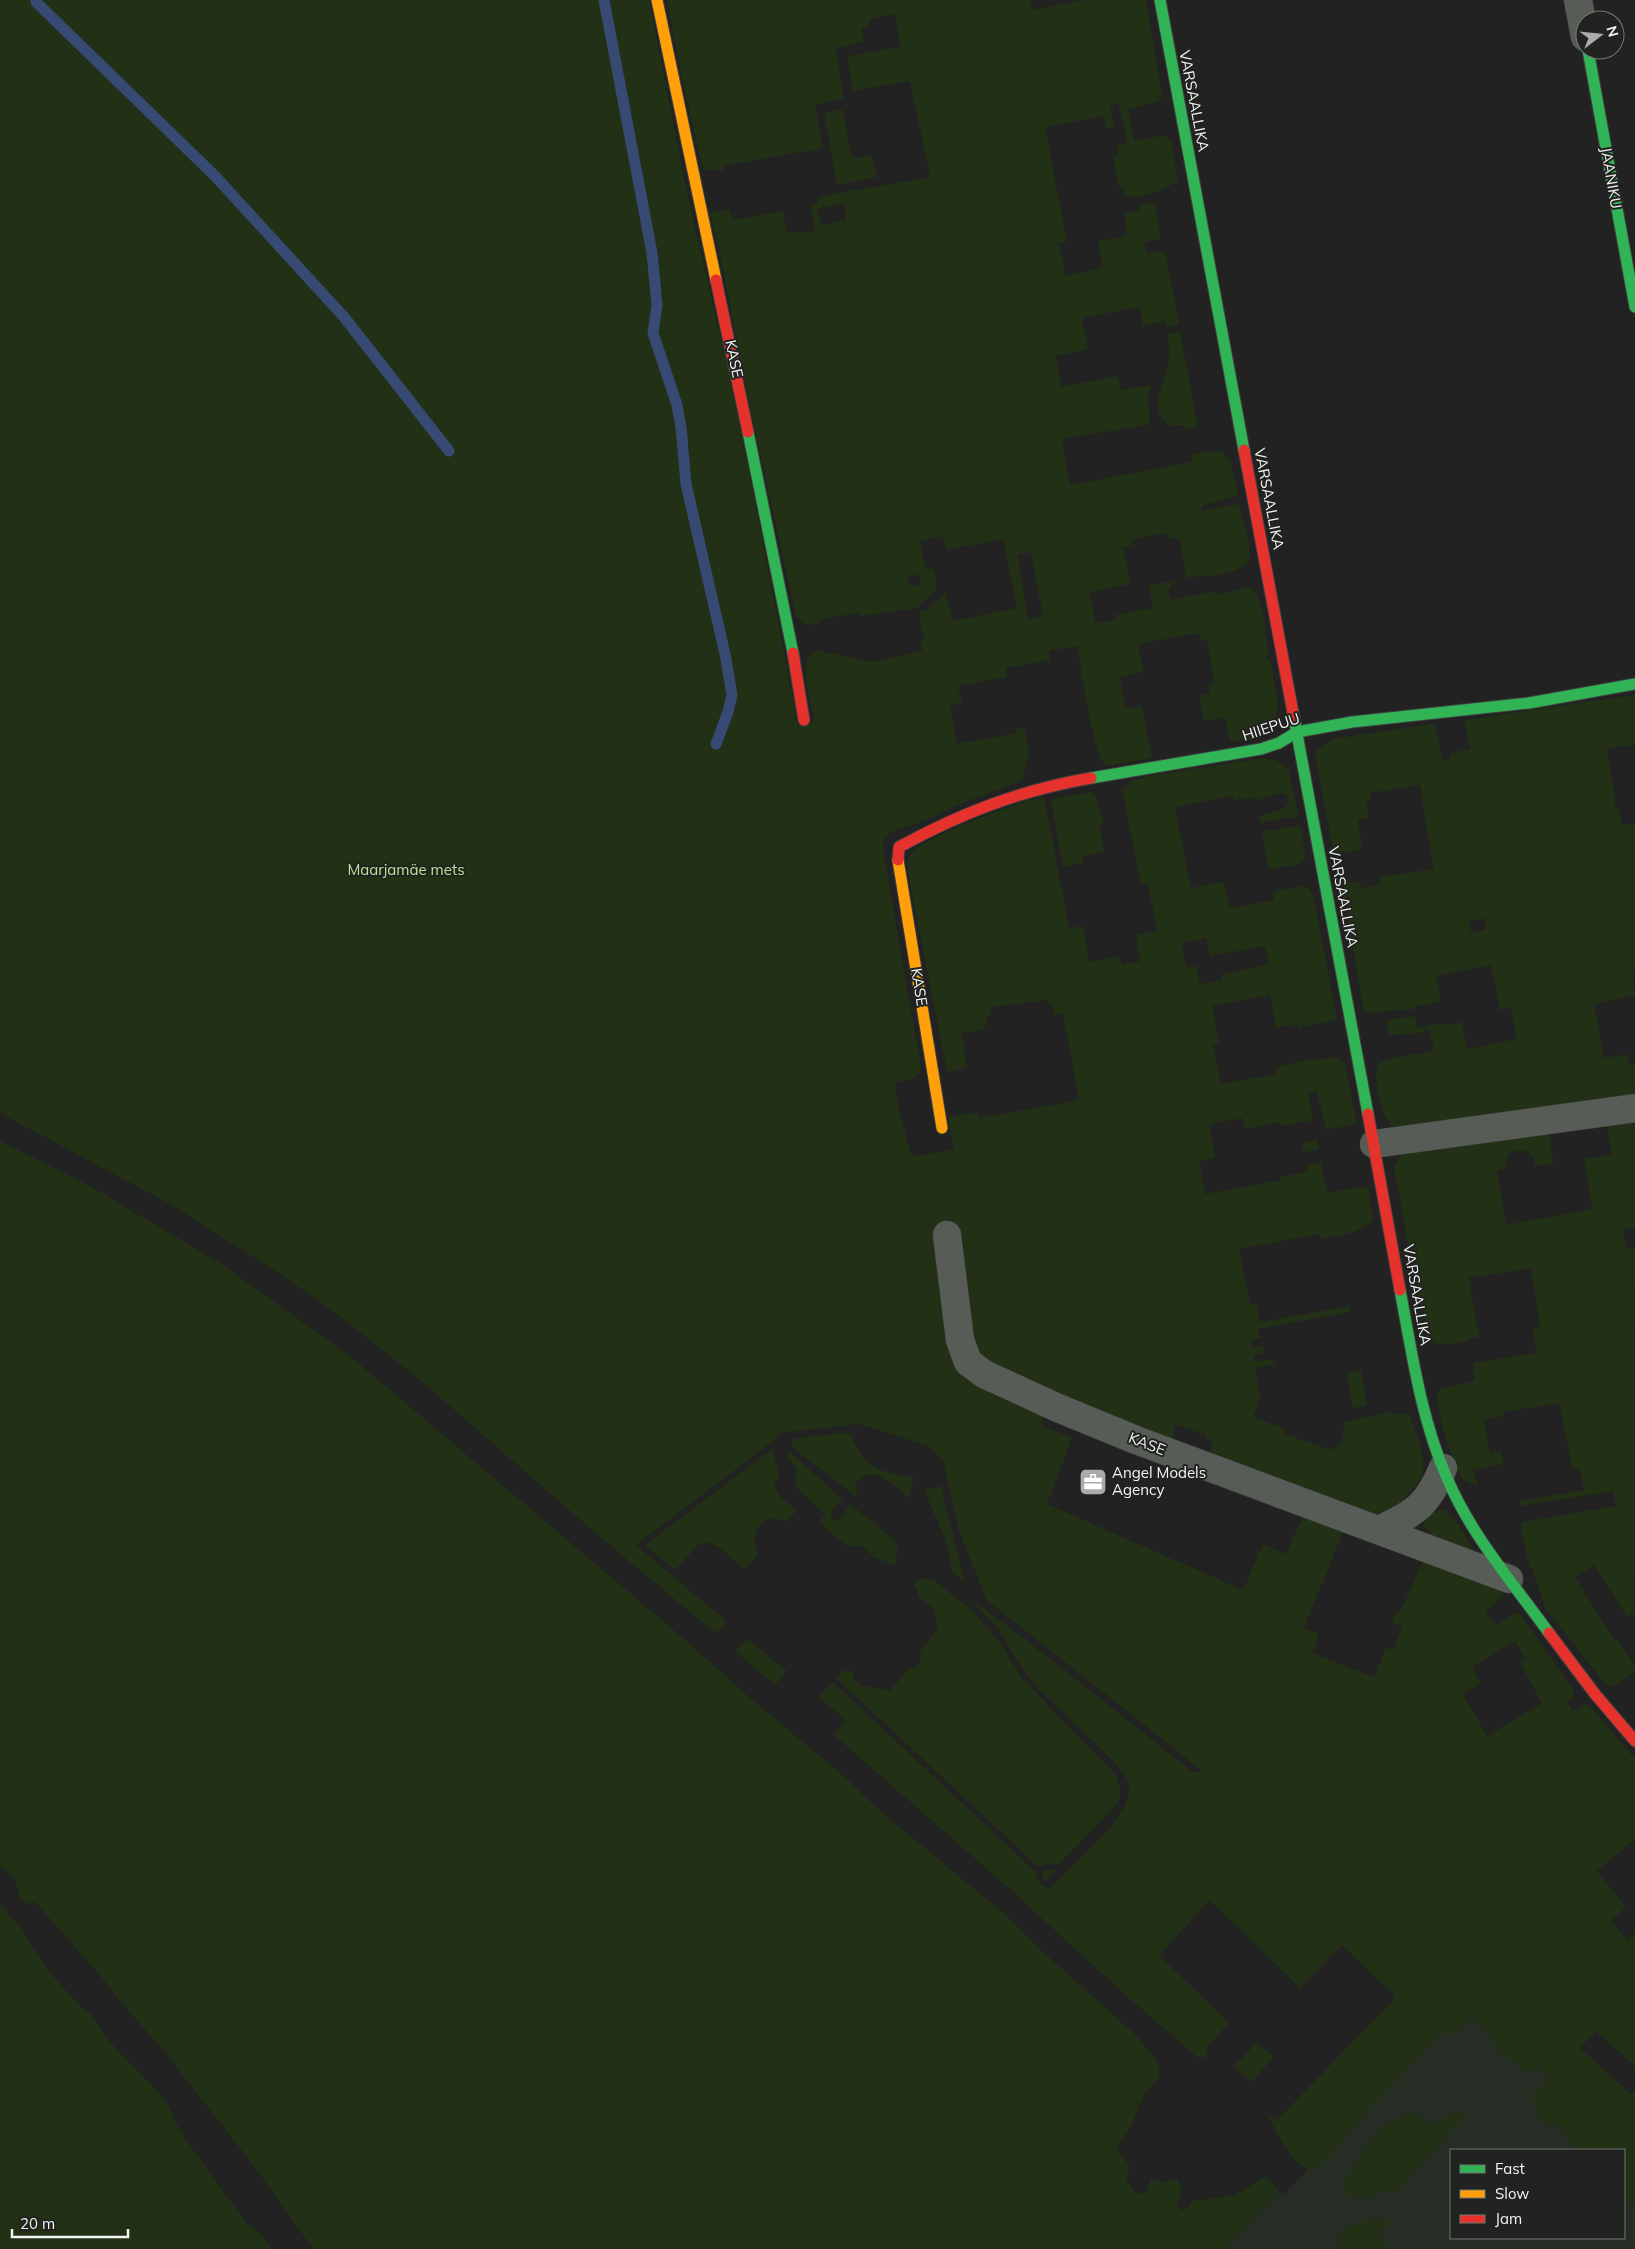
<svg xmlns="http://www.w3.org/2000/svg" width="1635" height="2249" viewBox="0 0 1635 2249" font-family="Mulish,sans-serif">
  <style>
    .built { fill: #272c24 }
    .green { fill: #223116; fill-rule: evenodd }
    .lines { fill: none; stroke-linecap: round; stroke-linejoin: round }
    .stream { stroke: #364a73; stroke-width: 11 }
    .street-casing { stroke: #3e403e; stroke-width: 29 }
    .fast-casing { stroke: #3e403e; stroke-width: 13 }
    .slow-casing { stroke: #3e403e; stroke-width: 13 }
    .jam-casing { stroke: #3e403e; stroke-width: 13 }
    .street { stroke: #585c56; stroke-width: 28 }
    .fast { stroke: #30b455; stroke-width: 11 }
    .slow { stroke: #ff9f0a; stroke-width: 11 }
    .jam { stroke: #e5322d; stroke-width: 11 }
    .labels { text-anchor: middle; stroke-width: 4; stroke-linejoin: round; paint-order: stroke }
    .street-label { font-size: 15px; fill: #f3f5f2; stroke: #212320 }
    .park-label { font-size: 15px; fill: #b8e397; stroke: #212320 }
    .poi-label { font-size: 15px; fill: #f3f5f2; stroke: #212320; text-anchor: start }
  </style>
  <rect width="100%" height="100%" fill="#212221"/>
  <polygon class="built" points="1470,1994 1582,2114 1583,2150 1451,2150 1451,2238 1624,2238 1624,2198 1635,2208 1635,2249 1225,2249 1279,2191 1283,2195 1309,2168"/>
  <g class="green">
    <path d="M 0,0 L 649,0 L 685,183 L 731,383 L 764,548 L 798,726 C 806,725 812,727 814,717 C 811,702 793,648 823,650 L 824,653 L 832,653 L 871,662 L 922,651 L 920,641 L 924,640 L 919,612 L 926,610 L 946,592 L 952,621 L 1017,608 L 1003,539 L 946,550 L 943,536 L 920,541 L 926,570 L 934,568 L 937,588 L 917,608 L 861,616 L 857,613 L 818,620 L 819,624 C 809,626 803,624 796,616 L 748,399 L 720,253 L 710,213 L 730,209 L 733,220 L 783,211 L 787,233 C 797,231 806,233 815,230 L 810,205 L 818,203 L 817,197 L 930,177 L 910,81 L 853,91 L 847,56 L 901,47 L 895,14 L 869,19 L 869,26 L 861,28 L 864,42 L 836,48 L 844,98 L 815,105 L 823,148 L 723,166 L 723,171 L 703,169 L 683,83 L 667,0 L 1030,0 L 1032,10 L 1084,0 L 1146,0 L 1162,98 L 1157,102 L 1128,109 L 1134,141 L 1165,135 L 1171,139 L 1178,179 C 1169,190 1149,194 1136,198 L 1136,195 L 1125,197 L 1123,187 L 1119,188 L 1113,158 L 1118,156 L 1117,145 L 1128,143 L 1118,103 L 1110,106 L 1114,125 L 1112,128 L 1107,129 L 1104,116 L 1045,127 L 1067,241 L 1059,243 L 1065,276 L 1103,268 L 1098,241 L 1127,236 L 1124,214 L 1139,211 L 1138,206 L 1153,202 L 1155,204 L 1161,237 L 1160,239 L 1144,242 L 1147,254 L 1163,251 L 1166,255 L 1179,324 L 1167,327 L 1165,321 L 1143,326 L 1139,307 L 1082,318 L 1088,349 L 1056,356 L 1062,387 L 1117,376 L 1122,390 L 1150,385 L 1148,401 L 1150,420 L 1147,425 L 1061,439 L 1070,485 L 1192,462 L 1191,454 L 1221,450 L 1231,462 L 1238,496 L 1201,506 L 1201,511 L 1235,504 L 1239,505 C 1242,518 1250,542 1250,554 C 1250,576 1201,577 1186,577 L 1179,538 L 1168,539 L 1167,533 L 1132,539 L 1133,545 L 1123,547 L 1130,584 L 1089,592 L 1096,623 L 1116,620 L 1115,615 L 1153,608 L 1149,585 L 1176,581 L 1177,583 L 1173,583 L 1168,591 L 1170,600 L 1216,591 L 1217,595 L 1246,588 L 1252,588 C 1263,599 1267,640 1269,655 L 1265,657 L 1269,659 L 1271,665 C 1277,691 1287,727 1255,739 C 1249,741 1241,740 1235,741 L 1233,743 L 1229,738 L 1225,717 L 1204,721 L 1199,695 L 1210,694 L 1208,684 L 1214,683 L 1207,640 L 1200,641 L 1199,633 L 1138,644 L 1143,672 L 1120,677 L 1125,708 L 1142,706 L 1152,758 L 1106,766 C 1093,754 1081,668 1077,646 L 1049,651 L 1050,660 L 1006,668 L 1007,677 L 958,686 L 962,703 L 950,706 L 957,744 L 1017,733 L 1016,728 L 1024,727 L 1029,752 L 1023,780 L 960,804 L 924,821 L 893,831 L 885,837 L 883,844 L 884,856 L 921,1067 C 918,1081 907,1080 895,1082 L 899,1111 L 912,1157 L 954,1149 L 948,1117 L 978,1112 L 980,1118 L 1079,1100 L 1063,1013 L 1054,1015 L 1052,1005 L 1046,1000 L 992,1007 L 984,1029 L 962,1034 L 967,1068 L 947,1072 L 908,873 C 909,868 908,862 909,857 C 916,839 1022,800 1044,797 L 1069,928 L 1083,926 L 1089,962 L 1120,956 L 1122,965 L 1140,961 L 1136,935 L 1157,931 L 1148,884 L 1141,885 L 1122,790 L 1133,780 L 1154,775 L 1256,759 C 1269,758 1281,759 1289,771 L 1298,816 L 1260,823 L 1259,816 L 1285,808 L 1288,803 L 1287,795 C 1277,791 1267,797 1257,800 L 1251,797 L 1234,800 L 1233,796 L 1175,807 L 1191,888 L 1224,882 L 1230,908 L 1274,900 L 1273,892 L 1301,886 L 1309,888 L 1314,898 L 1336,1015 L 1336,1019 L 1334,1020 L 1298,1028 L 1297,1024 L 1276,1028 L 1270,995 L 1212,1006 L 1219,1043 L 1213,1044 L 1221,1084 L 1276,1074 L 1275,1067 L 1303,1061 L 1338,1057 L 1345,1065 L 1357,1124 L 1326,1130 L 1317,1091 L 1308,1093 L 1313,1120 L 1281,1126 L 1280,1122 L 1245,1129 L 1243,1118 L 1209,1124 L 1215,1158 L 1199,1162 L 1205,1194 L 1281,1180 L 1280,1177 L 1307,1172 L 1306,1165 L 1321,1162 L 1327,1193 L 1365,1186 L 1368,1189 L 1373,1220 C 1361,1233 1337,1236 1321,1239 L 1319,1234 L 1239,1249 L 1250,1305 L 1257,1304 L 1260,1322 L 1349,1306 L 1350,1312 L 1258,1329 L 1259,1335 L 1263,1337 L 1251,1340 L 1252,1348 L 1264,1346 L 1263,1353 L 1253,1355 L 1254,1362 L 1273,1359 L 1274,1364 L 1255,1368 L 1260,1398 L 1253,1417 L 1286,1429 L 1285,1434 L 1331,1450 L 1342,1442 L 1344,1422 L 1391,1412 L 1394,1415 L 1409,1413 C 1414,1430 1425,1451 1423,1469 C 1422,1479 1414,1488 1407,1495 C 1392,1511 1389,1516 1365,1512 L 1211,1456 L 1212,1442 L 1206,1439 L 1206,1435 L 1175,1424 L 1173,1439 L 1169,1441 L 1077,1405 L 987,1366 C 964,1347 965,1291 962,1263 C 970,1236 958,1232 934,1236 C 938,1266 943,1344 958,1367 C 972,1388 1020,1407 1044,1414 L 1041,1425 L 1072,1438 L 1047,1504 L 1243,1590 L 1263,1544 L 1287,1554 L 1296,1531 L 1305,1514 L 1310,1514 L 1344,1529 L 1304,1628 L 1319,1634 L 1312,1653 L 1374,1677 L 1386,1648 L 1393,1650 L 1402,1627 L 1392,1623 L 1396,1611 L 1400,1612 L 1425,1557 L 1501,1588 L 1503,1595 L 1485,1613 L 1496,1625 L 1513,1615 L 1520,1613 L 1573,1690 L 1574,1697 L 1567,1703 L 1573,1711 L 1582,1705 L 1589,1705 L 1635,1759 L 1635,1839 L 1597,1871 L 1626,1907 L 1611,1921 L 1627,1940 L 1635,1933 L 1635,2066 L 1596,2031 L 1580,2048 L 1632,2095 L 1635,2092 L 1635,2208 L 1624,2198 L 1624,2150 L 1574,2150 L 1561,2128 L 1553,2123 L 1545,2127 L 1531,2095 L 1549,2079 L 1537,2067 L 1528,2075 L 1516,2062 L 1503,2057 L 1494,2045 L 1492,2035 L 1472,2017 L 1457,2031 L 1439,2035 L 1368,2111 L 1319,2169 L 1312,2167 L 1307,2170 C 1287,2157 1277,2133 1267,2113 L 1276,2121 L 1396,1997 L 1342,1945 L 1300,1988 L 1210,1900 L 1159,1955 L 1229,2023 L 1205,2049 L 1209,2053 L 1205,2057 L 1198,2058 L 1121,1991 L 1012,1891 L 834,1735 L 846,1720 L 818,1697 L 833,1682 L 1036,1872 C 1037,1883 1041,1885 1050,1888 C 1070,1867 1130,1817 1129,1789 C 1129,1779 1123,1773 1117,1765 L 1037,1687 L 1019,1664 L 997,1627 L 967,1596 L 1026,1640 L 1193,1772 L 1202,1771 L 987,1600 L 959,1531 L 943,1461 L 927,1445 L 858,1424 L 780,1433 L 776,1439 L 636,1545 L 725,1620 L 724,1626 L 715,1633 L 599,1536 L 413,1374 L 326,1306 L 277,1272 L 170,1204 L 0,1113 ZM 844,203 L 846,220 L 821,225 L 817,209 ZM 1031,552 L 1043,617 L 1028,619 L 1018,555 ZM 916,574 L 921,579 L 921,583 L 916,587 L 908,584 L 908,578 ZM 1206,938 L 1210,956 L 1265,946 L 1269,964 L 1222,974 L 1222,980 L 1200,984 L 1196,966 L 1186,967 L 1181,943 ZM 1515,1641 L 1526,1659 L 1520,1663 L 1542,1703 L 1487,1736 L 1463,1694 L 1481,1683 L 1472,1667 Z"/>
    <polygon points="842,109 852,158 872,155 877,177 837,185 824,113"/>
    <path d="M 1180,331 L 1198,427 L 1183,430 L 1185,425 L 1170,426 C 1148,412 1162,387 1167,369 C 1170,357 1169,345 1168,334 Z"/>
    <path d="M 1635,695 L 1635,744 L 1607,749 L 1616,809 L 1619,809 L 1622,825 L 1635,824 L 1635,969 L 1632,970 L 1635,995 L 1594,1004 L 1604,1058 L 1627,1054 L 1629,1064 L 1635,1063 L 1635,1098 L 1413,1127 L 1393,1126 C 1380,1116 1372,1078 1379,1063 L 1393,1058 L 1429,1052 L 1434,1049 L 1432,1044 L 1433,1040 L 1428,1037 L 1432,1034 L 1430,1031 L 1426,1030 C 1417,1036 1400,1034 1389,1035 L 1386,1020 L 1415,1016 L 1417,1028 L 1444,1023 L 1445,1025 L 1462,1022 L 1467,1049 L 1517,1039 L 1511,1008 L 1500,1010 L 1491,965 L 1436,976 L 1441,1001 L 1413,1007 L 1414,1009 L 1366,1013 L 1363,1008 L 1345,901 L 1340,887 L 1347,883 L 1359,882 L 1360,888 L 1381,885 L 1380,877 L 1434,869 L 1420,785 L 1370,793 L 1371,800 L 1366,801 L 1369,818 L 1358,820 L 1362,845 L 1359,846 L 1359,850 L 1336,853 L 1332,846 L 1315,755 L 1319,748 L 1333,739 L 1433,724 L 1436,729 L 1442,760 L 1450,759 L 1451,753 L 1470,749 L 1465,720 ZM 1484,918 L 1486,930 L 1471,932 L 1469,921 Z"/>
    <polygon points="1090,792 1095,794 1104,824 1099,825 1104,852 1083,856 1084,863 1063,867 1051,799"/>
    <polygon points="1300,825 1306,858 1299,864 1269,870 1262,832"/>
    <path d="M 1635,1120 L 1635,1227 L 1623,1230 L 1627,1249 L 1635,1248 L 1634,1613 L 1627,1617 L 1594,1565 L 1575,1577 L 1609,1632 L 1615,1640 L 1617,1639 L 1635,1666 L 1635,1671 L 1618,1684 L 1608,1687 L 1546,1609 L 1527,1556 L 1522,1535 L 1522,1522 L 1616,1506 L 1613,1491 L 1520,1506 L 1519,1501 L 1584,1490 L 1580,1469 L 1572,1470 L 1560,1403 L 1503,1412 L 1504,1416 L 1484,1419 L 1490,1453 L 1501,1451 L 1504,1464 L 1473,1470 L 1479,1486 C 1474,1483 1468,1484 1464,1480 C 1454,1471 1435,1406 1437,1392 L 1441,1389 L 1475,1381 L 1473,1363 L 1536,1353 L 1533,1328 L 1540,1327 L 1531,1268 L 1469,1278 L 1479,1337 L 1468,1339 L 1468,1341 C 1454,1343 1439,1349 1429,1339 L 1423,1308 L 1417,1297 L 1394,1166 L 1402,1154 L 1408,1150 L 1548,1128 L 1554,1163 L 1535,1166 L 1533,1157 C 1525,1148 1516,1148 1507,1156 L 1505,1169 L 1497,1171 L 1506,1225 L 1592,1209 L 1584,1159 L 1612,1154 L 1607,1126 Z"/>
    <polygon points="1317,1140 1319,1149 1304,1152 1302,1143"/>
    <path d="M 0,1141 L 85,1183 L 223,1265 L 350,1356 L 690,1644 L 749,1697 L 846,1778 L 880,1811 L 1006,1915 L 1043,1952 L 1137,2036 L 1156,2060 L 1159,2070 L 1158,2078 L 1143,2097 L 1129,2130 L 1118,2146 L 1117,2149 L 1130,2167 L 1126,2179 L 1135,2192 L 1144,2194 L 1147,2191 L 1151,2179 L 1163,2183 L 1177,2179 C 1183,2188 1182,2193 1177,2203 L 1179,2209 L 1184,2210 L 1189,2207 L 1192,2201 L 1233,2196 L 1266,2176 L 1279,2191 L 1225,2249 L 313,2249 L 257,2170 L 164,2051 L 127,2009 L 99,1974 L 35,1902 L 26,1904 L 21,1900 L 15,1880 L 0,1865 Z"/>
    <polygon points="1361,1371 1367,1405 1353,1408 1347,1374"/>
    <path d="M 842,1433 L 853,1434 L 852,1438 C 867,1472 881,1470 914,1478 L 909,1499 C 896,1486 871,1460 856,1484 L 857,1496 L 859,1499 L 792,1447 L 793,1439 Z"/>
    <path d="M 773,1448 C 773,1450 772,1452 773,1454 C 775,1466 785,1473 774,1484 C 779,1501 785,1500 797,1510 L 787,1522 C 764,1510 747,1533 758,1554 L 746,1568 L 742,1568 L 719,1547 L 707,1542 L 699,1544 L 675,1570 L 645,1545 Z"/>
    <path d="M 788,1450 C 808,1467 823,1483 843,1499 C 837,1506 827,1511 833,1520 L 841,1519 L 850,1504 L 894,1539 L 898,1550 L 895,1565 L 874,1557 L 860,1545 L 858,1547 L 845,1545 L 819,1522 L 825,1514 L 797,1488 L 795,1478 L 797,1468 L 787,1459 Z"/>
    <polygon points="940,1486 942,1490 965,1583 952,1571 947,1543 924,1490"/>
    <path d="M 1443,1510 C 1456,1515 1468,1541 1475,1553 C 1462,1548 1426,1539 1424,1524 C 1428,1516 1434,1510 1443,1510 Z"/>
    <path d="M 924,1578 L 935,1581 L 952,1595 L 967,1605 L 1000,1642 L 1021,1677 L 1114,1773 C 1120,1783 1122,1792 1118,1803 L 1058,1865 L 1050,1863 L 1038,1867 L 836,1678 L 845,1670 L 853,1671 L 854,1676 L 853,1678 L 864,1688 L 866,1686 L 890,1691 L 907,1670 L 917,1667 L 921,1659 L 920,1651 L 938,1629 L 934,1609 L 920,1598 L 913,1583 Z"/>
    <polygon points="747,1639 787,1671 775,1685 735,1651"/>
    <polygon points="1055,1868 1057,1870 1046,1881 1043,1880 1042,1872"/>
    <polygon points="0,1904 22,1929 32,1947 53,1976 82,2008 90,2013 108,2040 162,2096 170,2107 174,2120 189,2144 248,2225 255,2228 272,2249 0,2249"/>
    <polygon points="1257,2042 1274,2057 1251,2082 1234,2066"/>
    <path d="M 1457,2109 L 1467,2114 L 1398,2190 L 1394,2193 L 1383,2190 L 1370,2198 L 1346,2195 L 1342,2184 C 1359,2156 1378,2118 1415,2112 C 1420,2115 1423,2121 1428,2123 C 1438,2129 1449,2114 1457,2109 Z"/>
    <polygon points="1378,2219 1391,2222 1392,2225 1376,2230 1390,2249 1368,2249 1365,2244 1355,2249 1342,2249 1337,2241 1339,2231 1358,2222"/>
  </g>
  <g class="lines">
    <g class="stream">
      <polyline points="604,0 652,253 657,305 653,333 677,405 681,427 686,484 725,654 732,695 728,712 716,744"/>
      <polyline points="36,2 215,176 344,317 449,451"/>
    </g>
    <defs>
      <g id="street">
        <polyline points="1578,0 1585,37"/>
        <polyline points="1374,1144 1635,1108"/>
        <polyline points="947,1235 960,1340 968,1362 984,1374 1058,1408 1136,1440 1509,1579"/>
        <path d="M 1381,1529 C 1416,1513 1428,1504 1443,1468"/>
      </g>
      <g id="fast">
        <polyline points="1160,0 1244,450"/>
        <polyline points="1588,50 1635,307"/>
        <polyline points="748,432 793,653"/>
        <polyline points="1294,718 1368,1114"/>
        <polyline points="1091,778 1261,749 1279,743 1297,732 1352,722 1529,703 1635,684"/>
        <path d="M 1400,1290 C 1412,1353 1421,1419 1447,1478 C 1471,1535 1513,1583 1549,1633"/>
      </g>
      <g id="slow">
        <polyline points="657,0 716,280"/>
        <polyline points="898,860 942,1128"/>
      </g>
      <g id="jam">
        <polyline points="716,280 748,432"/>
        <polyline points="1244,450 1294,718"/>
        <polyline points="793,653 804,720"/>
        <path d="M 898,860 L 899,847 C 961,813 1021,790 1091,778"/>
        <polyline points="1368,1114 1400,1290"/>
        <polyline points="1549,1633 1595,1694 1635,1741"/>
      </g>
    </defs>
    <use href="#street" class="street-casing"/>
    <use href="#fast" class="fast-casing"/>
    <use href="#slow" class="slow-casing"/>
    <use href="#jam" class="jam-casing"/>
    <use href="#street" class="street"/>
    <use href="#fast" class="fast"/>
    <use href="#slow" class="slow"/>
    <use href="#jam" class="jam"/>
  </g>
  <defs>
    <symbol id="office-square" viewBox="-11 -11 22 22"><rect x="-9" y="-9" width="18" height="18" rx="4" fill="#aaaba9" stroke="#212320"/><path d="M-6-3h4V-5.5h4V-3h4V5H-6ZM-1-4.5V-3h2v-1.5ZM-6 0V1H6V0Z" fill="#fff"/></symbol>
  </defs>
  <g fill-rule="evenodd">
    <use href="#office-square" x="1077" y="1466" width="32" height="32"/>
  </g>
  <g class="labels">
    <g class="street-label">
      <text transform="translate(1194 101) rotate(79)" y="5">VARSAALLIKA</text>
      <text transform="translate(1611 178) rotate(80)" y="5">JAANIKU</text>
      <text transform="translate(734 359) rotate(78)" y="5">KASE</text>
      <text transform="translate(1269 499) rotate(79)" y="5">VARSAALLIKA</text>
      <text transform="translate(1271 727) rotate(-18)" y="5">HIIEPUU</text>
      <text transform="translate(1343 897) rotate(79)" y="5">VARSAALLIKA</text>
      <text transform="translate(919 987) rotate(81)" y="5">KASE</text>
      <text transform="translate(1417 1295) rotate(80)" y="5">VARSAALLIKA</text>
      <text transform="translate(1147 1444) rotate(21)" y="5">KASE</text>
    </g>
    <g class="park-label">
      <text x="406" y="875">Maarjamäe mets</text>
    </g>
    <g class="poi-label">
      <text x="1112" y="1478">Angel Models<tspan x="1112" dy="17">Agency</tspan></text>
    </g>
  </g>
  <rect x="1450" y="2149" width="175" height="90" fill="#212320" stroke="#757774"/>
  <rect x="1460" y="2165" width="25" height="8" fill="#30b455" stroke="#757774"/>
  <text x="1495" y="2174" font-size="15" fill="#f3f5f2">Fast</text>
  <rect x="1460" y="2190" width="25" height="8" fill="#ff9f0a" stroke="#757774"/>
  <text x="1495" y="2199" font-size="15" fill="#f3f5f2">Slow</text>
  <rect x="1460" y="2215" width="25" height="8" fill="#e5322d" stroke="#757774"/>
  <text x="1495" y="2224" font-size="15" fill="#f3f5f2">Jam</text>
  <g transform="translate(1600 35) rotate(74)"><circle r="24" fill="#212320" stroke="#757774"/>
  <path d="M0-4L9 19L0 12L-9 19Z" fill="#aaaba9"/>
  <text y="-8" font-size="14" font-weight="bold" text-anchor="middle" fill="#f3f5f2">N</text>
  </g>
  <path d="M12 2229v8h116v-8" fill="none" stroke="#f3f5f2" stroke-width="2.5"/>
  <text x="20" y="2229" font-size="15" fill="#f3f5f2" stroke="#212320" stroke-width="4" paint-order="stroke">20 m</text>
</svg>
